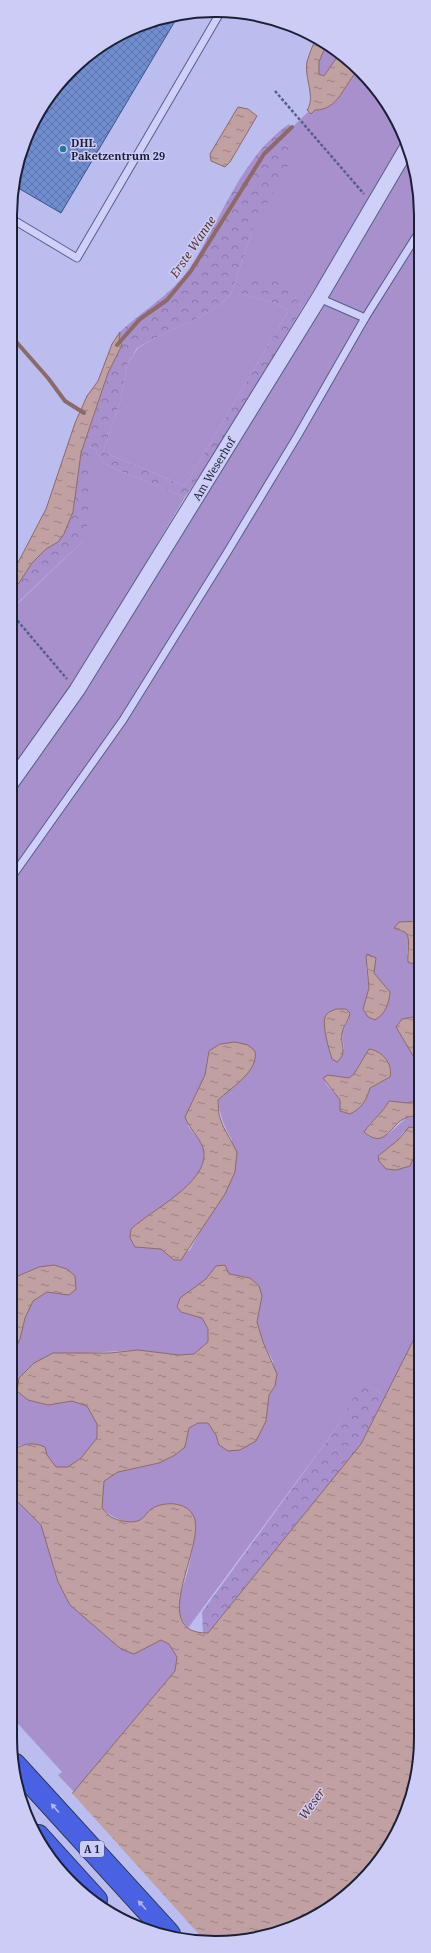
<svg xmlns="http://www.w3.org/2000/svg" width="431" height="1953" viewBox="0 0 431 1953" font-family="'Noto Serif',serif">
  <style>
    .green { fill: #a890cd; fill-rule: evenodd }
    .forest { fill: url(#forest-crowns) }
    .water { fill: url(#water-ripples); stroke: #8d6968 }
    .pier { fill: #bcbdef }
    .lines { fill: none; stroke-linecap: round; stroke-linejoin: round }
    .stream { stroke: #8d6968; stroke-width: 4 }
    .building { fill: url(#building-cross-hatch); stroke: #3a5487 }
    .service-casing { stroke: #555f87; stroke-width: 9 }
    .minor-casing { stroke: #555f87; stroke-width: 17 }
    .motorway-casing { stroke: #2a3554; stroke-width: 24 }
    .path { stroke: #555f87; stroke-width: 2.5; stroke-dasharray: 3 2; stroke-linecap: butt }
    .service { stroke: #cfd0fa; stroke-width: 7 }
    .minor { stroke: #cfd0fa; stroke-width: 15 }
    .motorway { stroke: #4862e3; stroke-width: 22 }
    .oneway { fill: #b2b7f2 }
    .poi-dot { fill: #237998; stroke: #ccccf6; stroke-width: 1.5 }
    .labels { text-anchor: middle; stroke-width: 3; stroke-linejoin: round; paint-order: stroke }
    .shield { fill: #ccccf6; stroke: #50546f; stroke-width: 1 }
    .shield-label { font-size: 10px; font-weight: bold; fill: #1b2135 }
    .poi-label { font-size: 11px; font-weight: bold; fill: #1b2135; stroke: #ccccf6; text-anchor: start }
    .street-label { font-size: 11px; fill: #1b2135; stroke: #ccccf6 }
    .water-label { font-size: 12px; font-style: italic; fill: #563229; stroke: #ccccf6 }
    .rim { fill: none; stroke: #1b2135; stroke-width: 2 }
  </style>
  <defs>
    <pattern id="forest-crowns" width="20" height="18" patternUnits="userSpaceOnUse"><rect width="20" height="18" fill="#a890cd"/><path d="M2 6a3 3 0 1 1 6 0M12 15a3 3 0 1 1 6 0" fill="none" stroke="#8875a7"/></pattern>
    <pattern id="water-ripples" width="26" height="14" patternUnits="userSpaceOnUse"><rect width="26" height="14" fill="#c0a0a1"/><path d="M2 4q2-2 4 0t4 0M15 11q2-2 4 0t4 0" fill="none" stroke="#9b8284"/></pattern>
    <pattern id="building-cross-hatch" width="8" height="8" patternUnits="userSpaceOnUse"><rect width="8" height="8" fill="#708ecf"/><path d="M0 0l8 8M0 8l8-8" fill="none" stroke="#5b74a9"/></pattern>
  </defs>
  <rect width="100%" height="100%" fill="#bcbdef"/>
  <g class="green">
    <polygon points="326,45 339,54 324,76 319,74 319,62"/>
    <path d="M 359,69 L 400,125 L 405,143 L 377,191 L 303,307 L 299,303 L 238,293 L 271,302 L 289,310 L 185,486 L 103,452 L 121,399 L 127,365 L 138,348 L 155,338 L 204,315 L 222,303 L 231,294 L 252,231 L 289,148 L 279,140 L 308,112 L 311,114 L 315,110 C 339,110 344,84 359,69 Z"/>
    <path d="M 409,154 L 419,189 L 419,920 L 413,920 L 399,930 L 406,933 L 409,938 L 407,954 L 413,964 L 419,960 L 419,1016 L 402,1019 L 396,1027 L 415,1059 L 414,1079 L 419,1079 L 419,1100 L 408,1103 L 389,1101 L 379,1116 L 369,1124 L 368,1136 C 388,1142 392,1128 407,1118 L 411,1117 L 419,1113 L 419,1131 L 417,1128 L 403,1132 L 398,1140 L 378,1156 L 386,1169 L 396,1170 L 409,1166 L 419,1146 L 419,1329 L 385,1396 L 373,1388 L 360,1387 L 337,1427 L 188,1628 C 171,1611 181,1594 187,1574 C 191,1559 193,1544 196,1529 L 151,1509 C 148,1512 144,1518 140,1520 C 127,1526 111,1517 102,1508 L 104,1481 L 118,1472 L 159,1463 L 175,1455 L 185,1447 L 189,1428 L 198,1423 L 208,1423 L 216,1435 L 219,1445 L 266,1421 L 269,1395 L 275,1386 L 273,1361 L 263,1342 L 257,1322 L 262,1296 L 259,1286 L 250,1278 L 229,1274 L 216,1266 L 207,1279 L 194,1289 L 181,1312 L 202,1318 L 208,1329 L 208,1342 L 194,1354 L 179,1355 L 138,1350 L 84,1353 L 28,1400 L 48,1405 L 72,1401 L 87,1406 L 97,1424 L 97,1438 L 81,1458 L 68,1467 L 56,1467 L 47,1455 L 45,1447 L 20,1445 L 10,1452 L 10,1359 L 20,1339 L 25,1318 L 33,1301 L 47,1292 L 69,1295 L 39,1267 L 11,1279 L 11,791 L 45,743 ZM 376,958 L 374,973 L 380,980 L 363,1009 L 369,988 L 366,966 ZM 325,1017 L 349,1019 L 342,1032 L 344,1049 L 332,1059 L 325,1025 ZM 369,1049 C 382,1051 393,1063 390,1077 L 370,1088 C 366,1101 362,1108 350,1114 L 340,1111 L 340,1100 L 325,1083 L 328,1075 L 349,1078 L 354,1074 ZM 209,1051 L 234,1085 L 218,1100 C 220,1116 224,1126 232,1140 L 210,1214 L 190,1250 L 174,1260 L 161,1249 L 135,1247 L 131,1229 C 151,1211 207,1184 204,1152 C 203,1142 193,1133 188,1126 L 189,1109 L 205,1075 Z"/>
    <polygon points="89,447 95,449 103,462 115,469 185,497 75,682 11,774 11,610 82,542"/>
    <polygon points="10,1494 41,1525 58,1582 70,1605 121,1649 149,1645 161,1640 169,1644 177,1657 175,1671 74,1792 58,1775 62,1772 10,1715"/>
  </g>
  <g class="forest">
    <path d="M 289,124 L 291,128 L 279,140 L 289,148 L 291,160 L 252,231 L 231,294 L 222,303 L 204,315 L 155,338 L 137,348 L 127,365 L 121,399 L 103,452 L 185,486 L 289,310 L 271,302 L 238,293 L 237,285 L 241,278 C 274,272 282,285 303,307 L 209,462 L 185,497 L 115,469 L 103,462 L 95,449 L 89,447 L 89,520 L 82,542 L 12,608 L 11,595 L 32,563 L 46,549 L 58,542 L 73,512 L 81,453 L 108,373 L 121,345 L 119,341 L 120,332 C 142,311 172,294 189,269 C 221,221 239,159 289,124 Z"/>
    <polygon points="360,1386 373,1388 385,1396 361,1444 208,1633 203,1633 202,1612 337,1427"/>
  </g>
  <g class="water">
    <path d="M 316,38 L 326,45 L 319,62 L 319,74 L 324,76 L 339,54 L 359,69 C 344,84 339,110 315,110 L 311,114 L 307,110 C 316,98 304,77 307,62 C 309,54 313,45 316,38 Z"/>
    <polygon points="238,107 248,109 257,116 230,162 225,167 211,161 210,154"/>
    <polygon points="120,332 119,341 122,345 108,373 81,453 73,512 64,534 58,542 46,549 32,563 11,595 11,576 46,509 75,423 87,396 98,381 112,344"/>
    <path d="M 419,921 L 419,960 L 413,964 L 408,962 C 407,954 411,939 406,933 C 404,931 398,930 394,928 L 399,922 Z"/>
    <path d="M 367,954 L 376,958 L 374,973 L 390,992 C 389,1004 386,1013 375,1020 L 368,1017 L 363,1009 L 369,988 L 366,957 Z"/>
    <path d="M 336,1009 L 346,1009 L 350,1013 C 349,1021 343,1026 342,1033 C 340,1044 348,1053 337,1062 L 332,1059 C 329,1050 322,1026 325,1017 C 327,1012 332,1011 336,1009 Z"/>
    <polygon points="419,1016 419,1079 414,1079 415,1059 396,1027 402,1019"/>
    <path d="M 235,1042 L 248,1045 L 255,1051 C 259,1071 232,1087 218,1100 L 219,1115 L 223,1126 L 237,1152 L 235,1172 L 225,1194 L 181,1260 L 174,1260 L 161,1249 L 135,1247 L 130,1238 L 131,1229 C 151,1210 207,1184 204,1152 C 202,1139 189,1129 185,1117 L 205,1075 L 209,1051 L 220,1044 Z"/>
    <path d="M 369,1049 C 382,1051 393,1063 390,1077 L 370,1088 C 366,1101 362,1108 350,1114 L 340,1111 L 340,1100 L 323,1078 L 328,1075 L 349,1078 L 354,1074 Z"/>
    <path d="M 419,1100 L 419,1114 C 414,1116 411,1116 406,1118 C 390,1123 386,1151 364,1132 C 372,1120 382,1114 389,1101 L 408,1103 Z"/>
    <path d="M 409,1127 L 417,1128 C 425,1141 414,1155 410,1166 L 396,1170 L 386,1169 L 379,1161 L 378,1156 L 398,1140 Z"/>
    <polygon points="54,1265 67,1269 75,1276 76,1289 69,1295 47,1292 33,1301 25,1318 20,1339 10,1359 11,1279 39,1267"/>
    <path d="M 225,1265 L 229,1274 L 250,1278 L 259,1286 L 262,1296 L 257,1322 L 263,1342 L 277,1374 L 275,1386 L 269,1395 L 266,1421 L 256,1441 L 240,1450 L 228,1451 L 219,1445 L 216,1435 L 208,1423 L 198,1423 L 189,1428 L 185,1447 L 175,1455 L 159,1463 L 118,1472 L 104,1481 L 102,1508 C 105,1511 108,1515 111,1517 C 118,1521 133,1524 140,1520 C 145,1517 147,1512 151,1509 C 164,1501 187,1501 194,1517 C 206,1546 146,1634 208,1633 L 361,1444 L 419,1329 L 419,1765 L 394,1840 L 341,1900 L 281,1932 L 202,1943 L 124,1922 L 50,1820 L 175,1671 L 177,1657 L 169,1644 L 161,1640 L 134,1654 L 121,1649 L 70,1605 L 58,1582 L 41,1525 L 10,1494 L 10,1452 C 22,1444 31,1441 45,1447 L 47,1455 L 56,1467 L 68,1467 L 81,1458 L 97,1438 L 97,1424 L 87,1406 L 72,1401 L 48,1405 L 28,1400 L 17,1391 L 19,1378 L 34,1363 L 53,1353 L 110,1353 L 138,1350 L 179,1355 L 194,1354 L 208,1342 L 208,1329 L 202,1318 L 181,1312 L 177,1307 L 180,1298 L 206,1279 L 216,1266 Z"/>
  </g>
  <polygon class="pier" points="71,1792 206,1942 202,1943 124,1922 61,1873 35,1830 48,1819"/>
  <g class="lines">
    <g class="stream">
      <polyline points="12,337 48,378 65,401 84,413"/>
      <polyline points="117,345 140,319 167,300 191,271 264,154 292,127"/>
    </g>
  </g>
  <polygon class="building" points="178,16 61,213 13,185 38,113 91,52 163,17"/>
  <g class="lines">
    <defs>
      <g id="service">
        <polyline points="12,219 77,258 220,13"/>
        <polyline points="319,298 365,318"/>
        <polyline points="11,878 123,720 228,551 298,435 365,318 419,232"/>
      </g>
      <polyline id="minor" points="11,783 77,690 319,298 407,148"/>
      <g id="motorway">
        <polyline points="15,1765 169,1934"/>
        <polyline points="38,1836 96,1900"/>
      </g>
    </defs>
    <use href="#service" class="service-casing"/>
    <use href="#minor" class="minor-casing"/>
    <use href="#motorway" class="motorway-casing"/>
    <g class="path">
      <polyline points="275,91 364,194"/>
      <polyline points="11,613 67,679"/>
    </g>
    <use href="#service" class="service"/>
    <use href="#minor" class="minor"/>
    <use href="#motorway" class="motorway"/>
  </g>
  <defs><path id="oneway-solid" d="M-6-.8H1V-3.2L6.5 0L1 3.2V.8H-6Z"/></defs>
  <g class="oneway">
    <use href="#oneway-solid" transform="translate(55 1808) rotate(-132)"/>
    <use href="#oneway-solid" transform="translate(142 1905) rotate(-132)"/>
  </g>
  <circle class="poi-dot" cx="63" cy="149" r="4"/>
  <g class="labels">
    <rect class="shield" x="80" y="1841" width="24" height="16" rx="3"/>
    <g class="shield-label">
      <text x="92" y="1853">A 1</text>
    </g>
    <g class="poi-label">
      <text x="71" y="147">DHL<tspan x="71" dy="13">Paketzentrum 29</tspan></text>
    </g>
    <g class="street-label">
      <text transform="translate(214 469) rotate(-59)" y="4">Am Weserhof</text>
    </g>
    <g class="water-label">
      <text transform="translate(193 247) rotate(-56)" y="4">Erste Wanne</text>
      <text transform="translate(312 1804) rotate(-54)" y="4">Weser</text>
    </g>
  </g>
  <path d="M0 0H431V1953H0ZM215 17H216A198 198 0 0 1 414 215V1738A198 198 0 0 1 216 1936H215A198 198 0 0 1 17 1738V215A198 198 0 0 1 215 17Z" fill="#ccccf6" fill-rule="evenodd"/>
  <path class="rim" d="M215 17H216A198 198 0 0 1 414 215V1738A198 198 0 0 1 216 1936H215A198 198 0 0 1 17 1738V215A198 198 0 0 1 215 17Z"/>
</svg>
